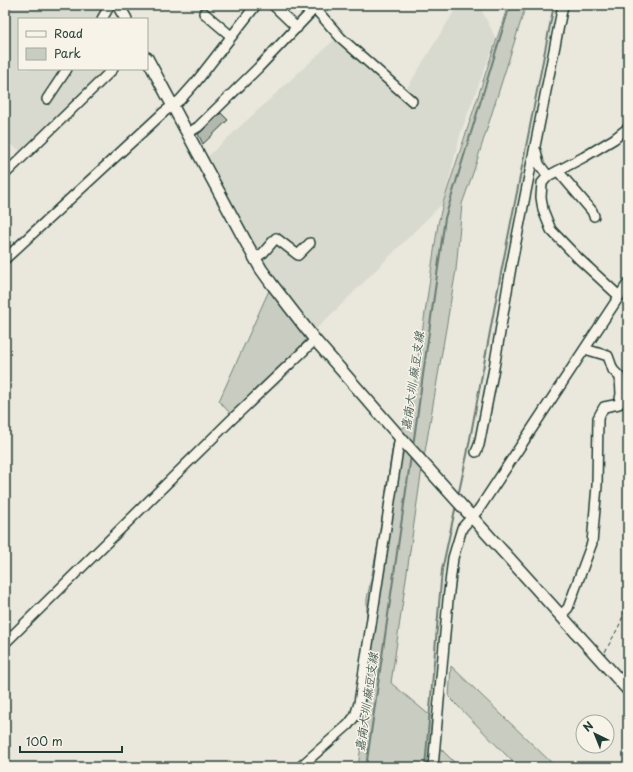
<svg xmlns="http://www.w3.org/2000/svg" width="633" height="772" viewBox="0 0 633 772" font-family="'Playpen Sans','LXGW WenKai TC',sans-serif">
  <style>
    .built { fill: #d9dacf }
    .green { fill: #c8ccc1; stroke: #74847a }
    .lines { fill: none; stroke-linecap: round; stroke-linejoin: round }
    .stream { stroke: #6a7c72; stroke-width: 2 }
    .building { fill: #b2b8ae; stroke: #1f3d34 }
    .minor-casing { stroke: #1f3d34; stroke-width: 12 }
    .major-casing { stroke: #1f3d34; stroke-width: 14 }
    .path { stroke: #1f3d34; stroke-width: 1; stroke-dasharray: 4 3; stroke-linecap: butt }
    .minor { stroke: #f7f3e8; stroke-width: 9 }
    .major { stroke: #f7f3e8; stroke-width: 11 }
    .labels { text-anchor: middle; stroke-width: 3; stroke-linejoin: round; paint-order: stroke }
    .water-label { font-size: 12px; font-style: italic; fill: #445c53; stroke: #f7f3e8 }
  </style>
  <rect width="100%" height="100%" fill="#eae8dd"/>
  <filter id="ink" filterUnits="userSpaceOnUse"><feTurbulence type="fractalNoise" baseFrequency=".025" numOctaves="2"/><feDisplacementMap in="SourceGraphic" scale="8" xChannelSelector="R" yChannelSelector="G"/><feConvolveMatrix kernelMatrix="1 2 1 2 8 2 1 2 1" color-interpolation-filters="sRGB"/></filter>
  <g filter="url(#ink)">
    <g class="built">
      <polygon points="5,5 101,5 109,19 19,19 19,69 113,69 22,152 5,141"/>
      <polygon points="458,5 479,5 496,39 461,132 443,203 342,304 310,335 271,286 207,157 334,40 404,93"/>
    </g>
    <g class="green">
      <polygon points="508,5 526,5 474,170 462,204 456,270 421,475 391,683 440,724 435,743 459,767 358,767 365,717 367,599 379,539 393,444 405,425 415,381 438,224 443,203"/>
      <polygon points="271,286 310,335 236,420 219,401"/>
      <polygon points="451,666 556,767 518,767 449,697"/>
    </g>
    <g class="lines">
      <g class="stream">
        <polyline points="413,446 445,218 510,5"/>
        <polyline points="458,496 467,455 501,273 554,5"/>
        <polyline points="366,767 411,456"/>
        <polyline points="425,767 442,570 456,505"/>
      </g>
    </g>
    <polygon class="building" points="221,113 228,120 203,144 198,134 202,131"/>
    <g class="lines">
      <defs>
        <g id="minor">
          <polyline points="273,5 297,28"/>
          <polyline points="312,5 341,38 412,101"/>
          <polyline points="204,13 231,36"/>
          <polyline points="102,19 110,5"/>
          <polyline points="47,99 67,69"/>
          <polyline points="188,133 198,127 258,68 315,8"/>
          <polyline points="536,151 539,164 548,176"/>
          <polyline points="558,171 592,211 594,216"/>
          <polyline points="5,174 113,69"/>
          <polyline points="255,258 263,253 276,238 298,255 310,243"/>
          <polyline points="5,259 164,112 180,100 196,82 256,5"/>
          <polyline points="619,296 578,258 551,230 543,210 541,197 542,183 548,176 584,157 614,139 628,128"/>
          <polyline points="476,452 479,445 494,368 511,267 563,5"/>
          <polyline points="560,616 568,608 592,543 597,486 598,418 604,407 619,404 621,394 620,377 613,370 608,356 585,349"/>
          <polyline points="5,643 230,421 315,340"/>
          <polyline points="300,767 348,725 355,716 359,703 400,436"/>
          <polyline points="433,767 448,600 453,558 462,528 479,509 628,283"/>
        </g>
        <g id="major">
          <polyline points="118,5 126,19"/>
          <polyline points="147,58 248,246 261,269 271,283 315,340 405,443 628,690"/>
        </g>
      </defs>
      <use href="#minor" class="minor-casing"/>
      <use href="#major" class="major-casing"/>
      <polyline class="path" points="605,652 619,626 628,603"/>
      <use href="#minor" class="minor"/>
      <use href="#major" class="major"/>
    </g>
  </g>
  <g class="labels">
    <g class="water-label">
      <text transform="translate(413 381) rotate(-82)" y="4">嘉南大圳 麻豆支線</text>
      <text transform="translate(367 702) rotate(-82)" y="4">嘉南大圳 麻豆支線</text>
    </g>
  </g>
  <rect width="633" height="772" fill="none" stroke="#f7f3e8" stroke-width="20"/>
  <rect x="10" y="10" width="613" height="752" fill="none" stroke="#1f3d34" stroke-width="1.5" filter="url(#ink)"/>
  <rect x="18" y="18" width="130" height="52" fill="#f7f3e8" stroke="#a1aaa0"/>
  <rect x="26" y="31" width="20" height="6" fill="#f7f3e8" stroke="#a1aaa0"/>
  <text x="54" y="38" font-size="12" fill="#1f3d34">Road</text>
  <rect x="26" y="48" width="20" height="12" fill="#c8ccc1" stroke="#a1aaa0"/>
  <text x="54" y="58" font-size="12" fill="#1f3d34">Park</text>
  <g transform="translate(595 734) rotate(317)"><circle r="19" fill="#f7f3e8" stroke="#a1aaa0"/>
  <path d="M0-3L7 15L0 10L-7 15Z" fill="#1f3d34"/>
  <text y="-6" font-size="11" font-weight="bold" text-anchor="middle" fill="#1f3d34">N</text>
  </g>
  <path d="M20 746v6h102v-6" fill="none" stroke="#1f3d34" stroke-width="2"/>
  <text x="26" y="746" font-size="12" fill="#1f3d34" stroke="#f7f3e8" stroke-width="3" paint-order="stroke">100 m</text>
</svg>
